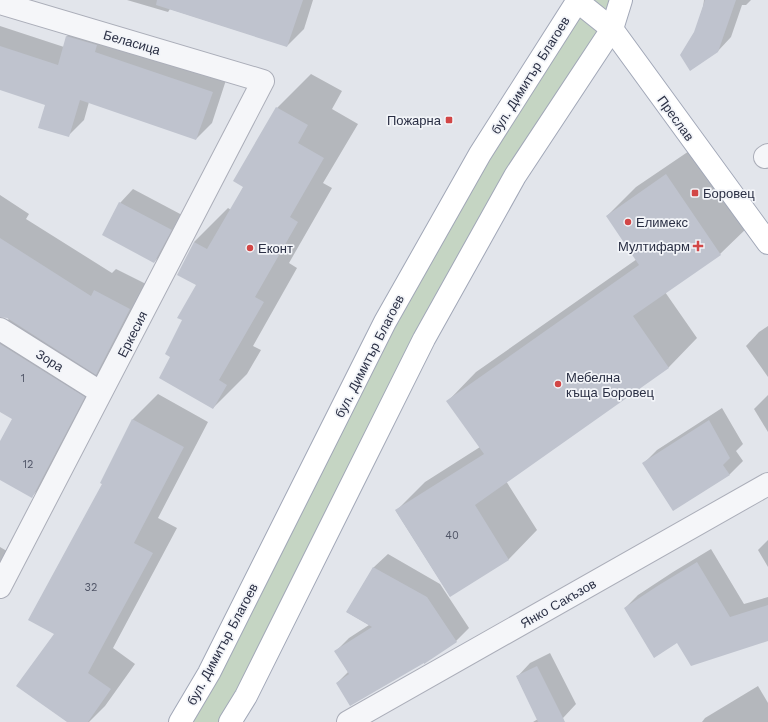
<svg xmlns="http://www.w3.org/2000/svg" width="768" height="722" viewBox="0 0 768 722" font-family="'Work Sans',sans-serif">
  <style>
    .green { fill: #c5d5c3 }
    .shadow { fill: #0003 }
    .building { fill: #bfc3ce }
    .lines { fill: none; stroke-linecap: round; stroke-linejoin: round }
    .minor-casing { stroke: #abaeb9; stroke-width: 24 }
    .major-casing { stroke: #a1a7b7; stroke-width: 24 }
    .minor { stroke: #f5f6f9; stroke-width: 22 }
    .major { stroke: #fff; stroke-width: 22 }
    .poi-dot { fill: #d24646; stroke: #f2f4f8; stroke-width: 1.5 }
    .labels { text-anchor: middle; stroke-width: 3.5; stroke-linejoin: round; paint-order: stroke }
    .number-label { font-size: 11px; fill: #4f5466 }
    .street-label { font-size: 13px; fill: #2a2f44; stroke: #f2f4f8 }
    .poi-label { font-size: 13px; fill: #2a2f44; stroke: #f2f4f8; text-anchor: start }
  </style>
  <rect width="100%" height="100%" fill="#e2e5eb"/>
  <polygon class="green" points="578,0 621,0 515,176 230,722 180,722 385,322"/>
  <g class="shadow">
    <polygon points="127,0 313,0 304,29 287,46 170,9 168,12"/>
    <polygon points="704,0 751,0 746,5 742,5 731,37 718,51 695,32 703,7"/>
    <polygon points="83,21 227,77 212,123 196,139 89,102 84,120 68,136 47,104 0,89 0,26 64,47 67,36"/>
    <polygon points="311,74 342,91 332,109 358,124 323,183 332,188 289,263 297,268 253,346 261,350 247,374 213,408 171,357 183,320 198,285 194,242 228,208 231,210 244,186 235,181 277,108"/>
    <polygon points="695,147 749,226 720,254 665,292 697,338 669,367 506,481 537,530 509,559 450,596 396,511 425,482 480,447 448,401 476,372 637,259 607,216 636,187"/>
    <polygon points="133,189 184,216 168,248 154,262 120,203"/>
    <polygon points="0,195 29,214 26,219 112,273 116,269 152,287 57,471 32,496 0,478 0,443 14,418 0,410 0,327 9,319 0,306"/>
    <polygon points="768,326 768,377 746,346 759,332"/>
    <polygon points="158,394 208,422 158,518 177,528 113,648 135,664 105,706 89,722 68,722 55,634 103,484 101,483 133,419"/>
    <polygon points="768,395 768,432 754,409"/>
    <polygon points="722,408 743,444 736,451 743,461 730,474 673,510 644,463 657,450"/>
    <polygon points="768,540 768,567 758,550"/>
    <polygon points="0,547 17,557 0,589"/>
    <polygon points="711,549 744,604 768,597 768,640 677,642 625,608 638,595 673,572"/>
    <polygon points="388,554 440,584 469,628 456,641 337,683 348,672 336,651 349,638 369,625 347,612 374,567"/>
    <polygon points="550,653 576,704 563,718 564,722 533,722 538,719 517,677 530,663"/>
    <polygon points="758,686 768,703 768,722 702,722 705,718"/>
  </g>
  <g class="building">
    <polygon points="157,0 303,0 287,47 156,5"/>
    <polygon points="705,0 736,0 718,52 690,71 680,55 694,32"/>
    <polygon points="66,36 97,45 95,52 213,92 196,140 80,100 69,137 38,128 45,105 0,90 0,46 58,65"/>
    <polygon points="276,107 308,125 298,143 324,158 290,217 298,222 255,297 264,302 219,380 227,385 213,409 159,378 170,357 165,354 182,320 177,318 196,285 177,275 194,242 207,249 243,187 233,181"/>
    <polygon points="666,174 721,255 633,316 669,368 475,505 509,560 450,597 395,510 484,454 446,401 639,265 606,216"/>
    <polygon points="119,202 172,230 154,263 102,235"/>
    <polygon points="0,238 91,296 94,290 130,309 96,375 7,318 0,317"/>
    <polygon points="0,344 85,397 32,498 0,480 0,441 12,419 0,412"/>
    <polygon points="132,419 184,447 134,543 153,553 88,673 111,689 88,722 67,722 16,686 54,634 28,620 102,484 100,483"/>
    <polygon points="709,420 730,458 723,465 730,475 673,511 642,463"/>
    <polygon points="697,562 730,617 768,605 768,641 691,666 677,643 654,658 624,608 659,585"/>
    <polygon points="373,567 427,597 457,642 424,664 424,663 350,706 336,683 349,674 334,651 372,627 346,612"/>
    <polygon points="537,666 565,722 538,722 516,676"/>
  </g>
  <g class="lines">
    <defs>
      <g id="minor">
        <polyline points="0,3 263,81 0,587"/>
        <polyline points="765,157 768,155"/>
        <polyline points="0,329 100,392"/>
        <polyline points="348,722 768,484"/>
      </g>
      <g id="major">
        <polyline points="577,1 612,29 768,243"/>
        <polyline points="180,722 209,673 385,322 480,154 578,0"/>
        <polyline points="230,722 246,696 424,339 515,176 612,29 621,0"/>
      </g>
    </defs>
    <use href="#minor" class="minor-casing"/>
    <use href="#major" class="major-casing"/>
    <use href="#minor" class="minor"/>
    <use href="#major" class="major"/>
  </g>
  <g class="poi-dot">
    <rect x="445" y="116" width="8" height="8" rx="2"/>
    <rect x="691" y="189" width="8" height="8" rx="2"/>
    <circle cx="628" cy="222" r="4"/>
    <path d="M696 240h4v4h4v4h-4v4h-4v-4h-4v-4h4z"/>
    <circle cx="250" cy="248" r="4"/>
    <circle cx="558" cy="384" r="4"/>
  </g>
  <g class="labels">
    <g class="number-label">
      <text x="23" y="382">1</text>
      <text x="28" y="468">12</text>
      <text x="452" y="539">40</text>
      <text x="91" y="591">32</text>
    </g>
    <g class="street-label">
      <text transform="translate(132 42) rotate(16)" y="5">Беласица</text>
      <text transform="translate(530 75) rotate(-58)" y="5">бул. Димитър Благоев</text>
      <text transform="translate(676 118) rotate(54)" y="5">Преслав</text>
      <text transform="translate(132 334) rotate(-63)" y="5">Еркесия</text>
      <text transform="translate(369 356) rotate(-63)" y="5">бул. Димитър Благоев</text>
      <text transform="translate(50 360) rotate(32)" y="5">Зора</text>
      <text transform="translate(558 603) rotate(-30)" y="5">Янко Сакъзов</text>
      <text transform="translate(222 644) rotate(-62)" y="5">бул. Димитър Благоев</text>
    </g>
    <g class="poi-label">
      <text x="441" y="125" text-anchor="end">Пожарна</text>
      <text x="703" y="198">Боровец</text>
      <text x="636" y="227">Елимекс</text>
      <text x="690" y="251" text-anchor="end">Мултифарм</text>
      <text x="258" y="253">Еконт</text>
      <text x="566" y="382">Мебелна<tspan x="566" dy="15">къща Боровец</tspan></text>
    </g>
  </g>
</svg>
